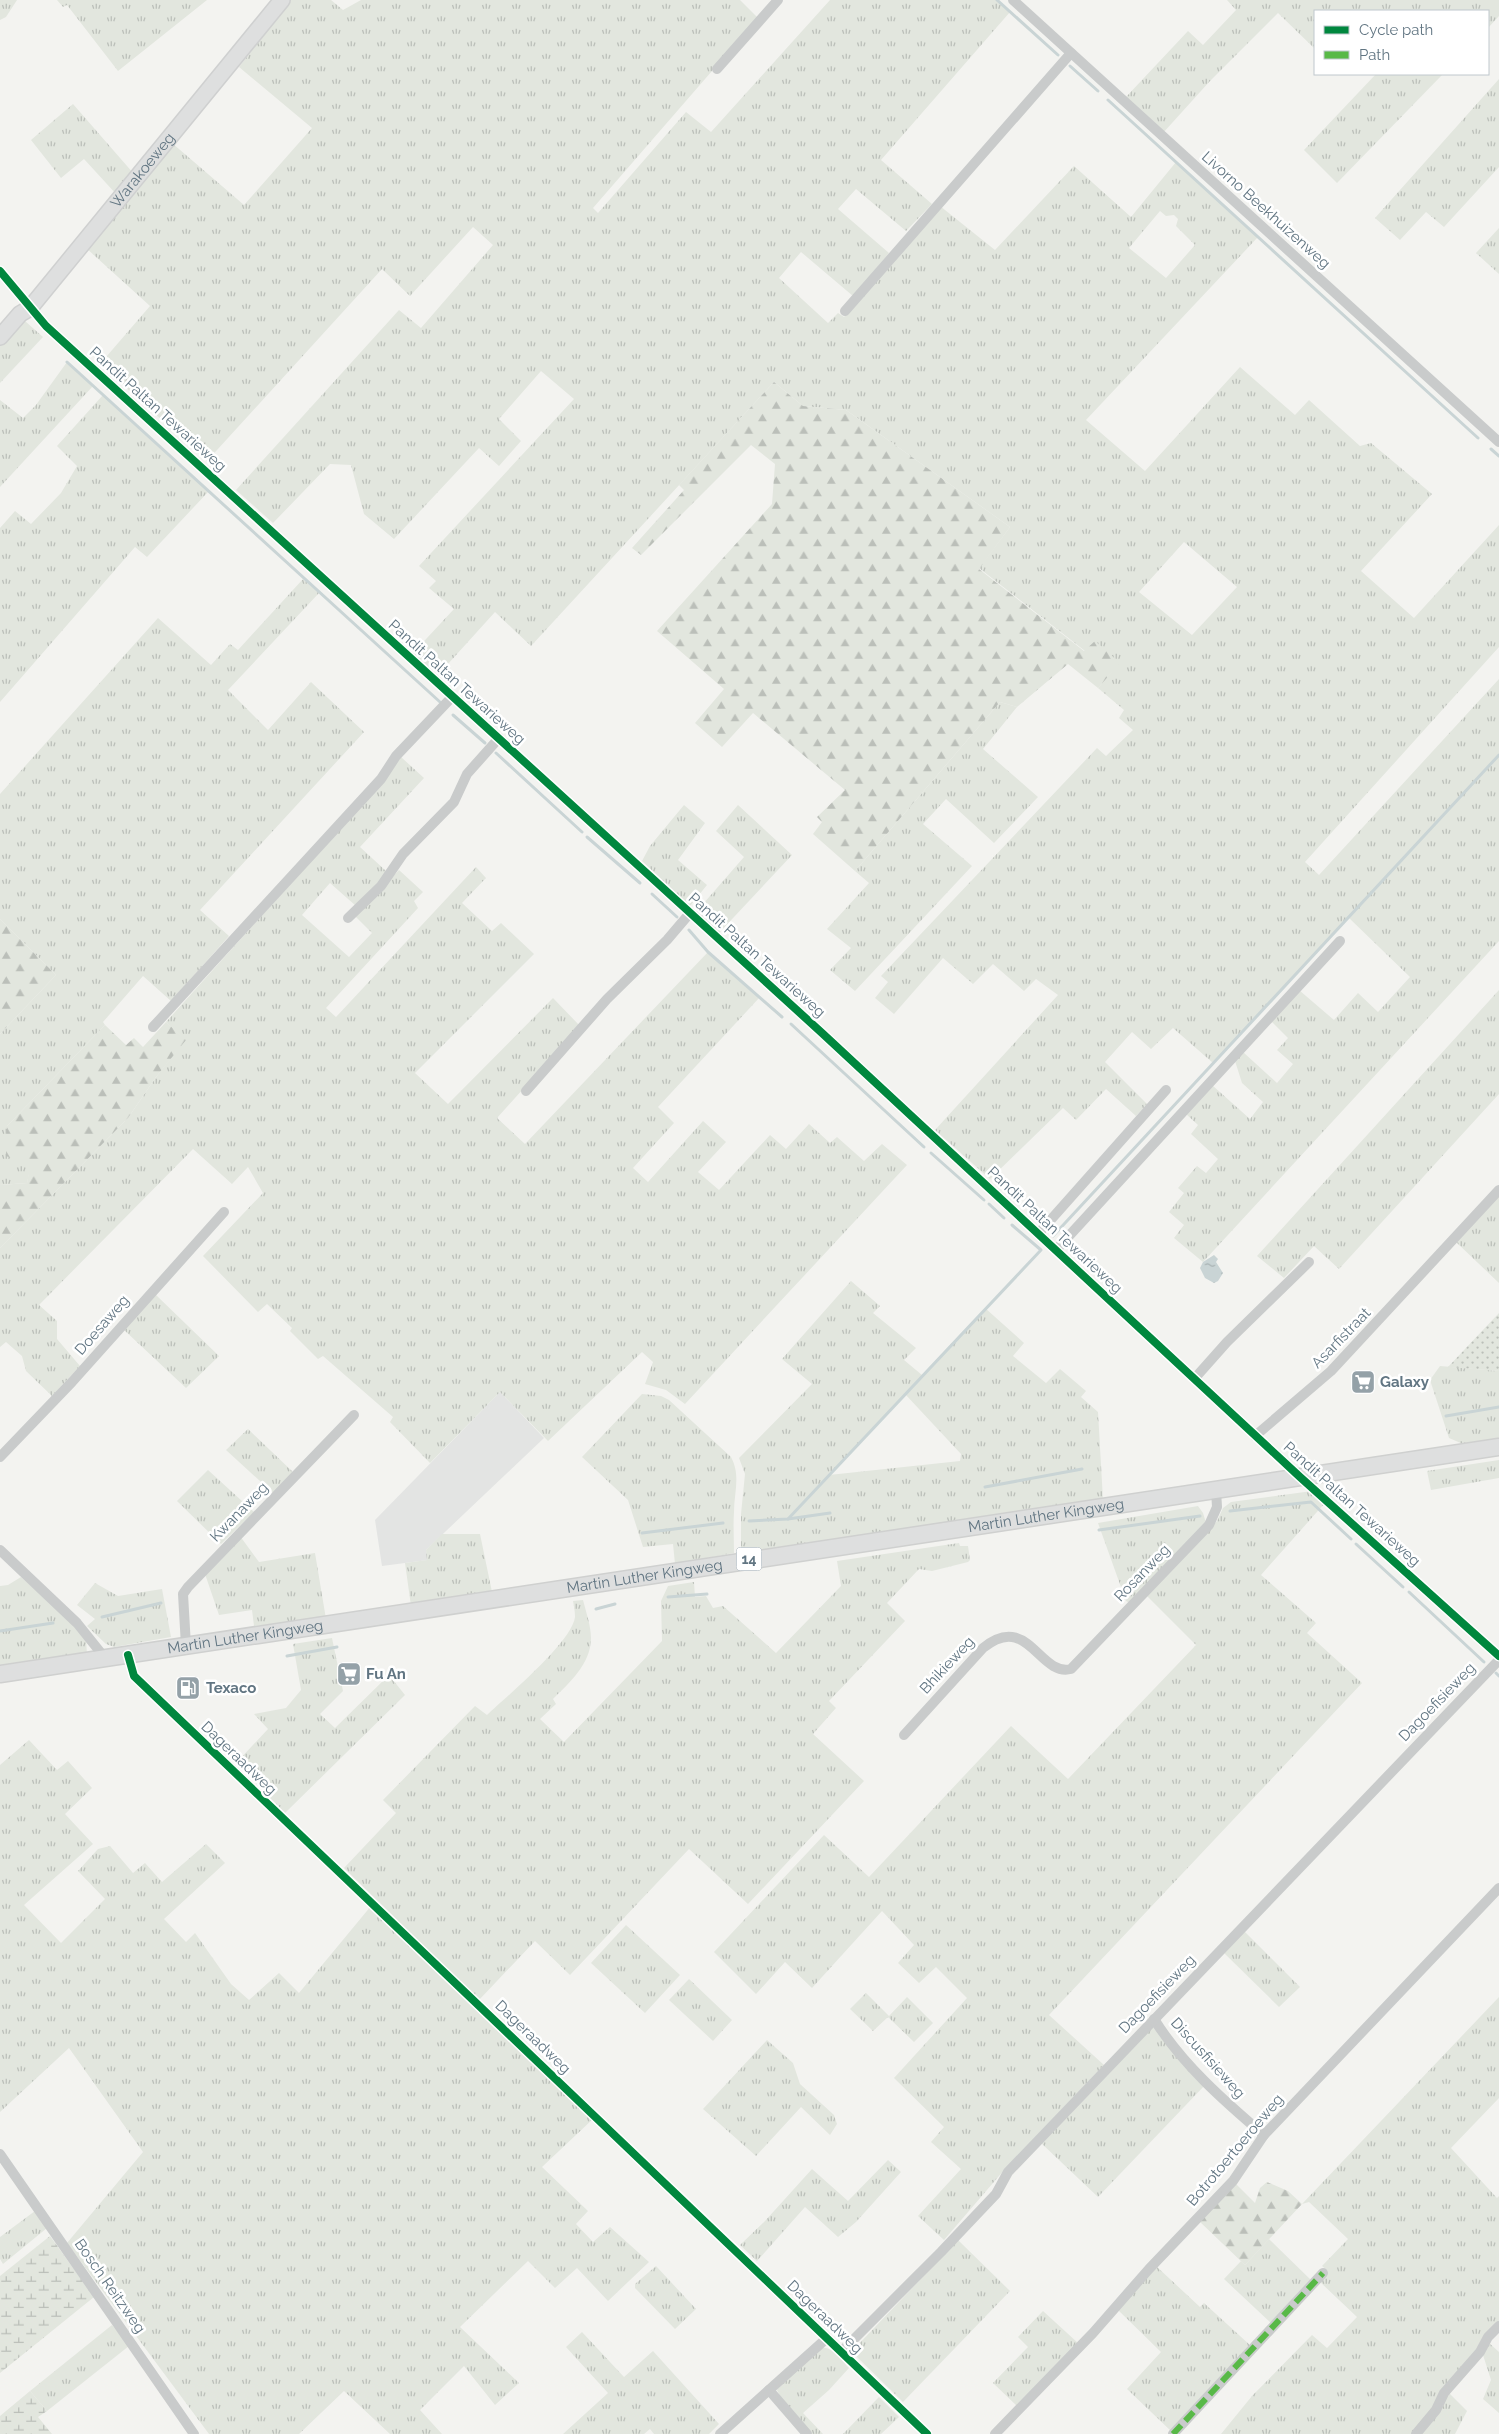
<svg xmlns="http://www.w3.org/2000/svg" width="1499" height="2434" viewBox="0 0 1499 2434" font-family="Raleway,sans-serif">
  <style>
    .built { fill: #e3e4e3 }
    .grass { fill: url(#grass-tufts); fill-rule: evenodd }
    .forest { fill: url(#forest-firs) }
    .wetland { fill: url(#wetland-marsh) }
    .garden { fill: url(#garden-dots) }
    .water { fill: url(#water-ripples) }
    .lines { fill: none; stroke-linecap: round; stroke-linejoin: round }
    .stream { stroke: #c9d4d5; stroke-width: 3 }
    .secondary-casing { stroke: #cfd0d0; stroke-width: 18 }
    .primary-casing { stroke: #cfd0cf; stroke-width: 19 }
    .street { stroke: #c9cbcb; stroke-width: 10 }
    .secondary { stroke: #dedfdf; stroke-width: 15 }
    .primary { stroke: #dedfdf; stroke-width: 16 }
    .quiet { stroke: #58b947; stroke-width: 6; stroke-dasharray: 12 6; stroke-linecap: butt }
    .cycleway-casing { stroke: #fff; stroke-width: 11 }
    .cycleway { stroke: #00873e; stroke-width: 8 }
    .labels { text-anchor: middle; stroke-width: 5; stroke-linejoin: round; paint-order: stroke }
    .shield { fill: #fff; stroke: #909ea8; stroke-width: 1 }
    .shield-label { font-size: 14px; font-weight: bold; fill: #617582 }
    .street-label { font-size: 15px; fill: #617582; stroke: #fff }
    .poi-label { font-size: 15px; font-weight: bold; fill: #617582; stroke: #fff; text-anchor: start }
  </style>
  <defs>
    <pattern id="grass-tufts" width="24" height="20" patternUnits="userSpaceOnUse" patternTransform="scale(1.25)"><rect width="24" height="20" fill="#e2e6de"/><path d="M3 7l-1-3M5 7V3M7 7l1-3M15 17l-1-3M17 17v-4M19 17l1-3" fill="none" stroke="#bbbfb9"/></pattern>
    <pattern id="forest-firs" width="22" height="20" patternUnits="userSpaceOnUse" patternTransform="scale(1.25)"><rect width="22" height="20" fill="#e2e6de"/><path d="M5 1l3.5 6h-7zM16 11l3.5 6h-7z" fill="#bbbfb9"/></pattern>
    <pattern id="wetland-marsh" width="20" height="14" patternUnits="userSpaceOnUse" patternTransform="scale(1.25)"><rect width="20" height="14" fill="#e2e6de"/><path d="M1 5h8M5 5V1M11 12h8M15 12V8" fill="none" stroke="#bbbfb9"/></pattern>
    <pattern id="garden-dots" width="8" height="8" patternUnits="userSpaceOnUse" patternTransform="scale(1.25)"><rect width="8" height="8" fill="#e2e6de"/><path d="M2 2h.1M6 6h.1" fill="none" stroke="#bbbfb9" stroke-width="1.8" stroke-linecap="round"/></pattern>
    <pattern id="water-ripples" width="26" height="14" patternUnits="userSpaceOnUse" patternTransform="scale(1.25)"><rect width="26" height="14" fill="#c9d4d5"/><path d="M2 4q2-2 4 0t4 0M15 11q2-2 4 0t4 0" fill="none" stroke="#a7b1b2"/></pattern>
  </defs>
  <rect width="100%" height="100%" fill="#f3f3f0"/>
  <polygon class="built" points="500,1392 544,1438 426,1550 428,1560 382,1566 375,1520"/>
  <g class="grass">
    <polygon points="0,0 17,0 6,17 0,20"/>
    <polygon points="57,0 207,0 118,71 67,5 63,7"/>
    <path d="M 291,0 L 331,0 L 343,10 L 361,0 L 740,0 L 758,18 L 593,208 L 598,213 L 686,112 L 711,132 L 830,0 L 997,0 L 1010,12 L 881,160 L 932,204 L 906,231 L 856,189 L 838,209 L 889,253 L 853,296 L 801,252 L 779,278 L 828,323 L 838,313 L 844,317 L 940,206 L 995,250 L 1074,166 L 1131,217 L 1176,162 L 1258,237 L 1086,420 L 1145,471 L 1240,367 L 1295,415 L 1309,400 L 1360,446 L 1371,443 L 1432,494 L 1361,571 L 1414,618 L 1499,525 L 1499,647 L 1305,862 L 1319,875 L 1499,679 L 1499,941 L 1203,1262 L 1174,1238 L 1184,1225 L 1169,1212 L 1184,1193 L 1178,1188 L 1197,1166 L 1206,1173 L 1218,1159 L 1191,1134 L 1198,1125 L 1186,1114 L 1212,1085 L 1250,1119 L 1263,1102 L 1242,1083 L 1235,1061 L 1243,1052 L 1277,1083 L 1293,1064 L 1277,1050 L 1288,1038 L 1271,1021 L 1299,990 L 1334,1020 L 1358,993 L 1378,1012 L 1410,977 L 1349,918 L 1213,1063 L 1173,1028 L 1151,1049 L 1132,1032 L 1105,1062 L 1147,1104 L 1136,1116 L 1106,1089 L 1076,1120 L 1063,1108 L 990,1179 L 935,1130 L 1058,995 L 1036,979 L 1024,991 L 993,964 L 973,984 L 943,958 L 894,1014 L 875,998 L 888,982 L 881,976 L 1097,748 L 1106,756 L 1133,730 L 1119,718 L 1124,710 L 1098,688 L 1119,663 L 1085,651 L 979,568 L 1010,527 L 846,410 L 803,406 L 774,382 L 531,646 L 495,612 L 438,675 L 413,653 L 454,609 L 429,588 L 436,581 L 419,566 L 574,399 L 541,371 L 499,419 L 521,441 L 499,466 L 479,448 L 394,539 L 364,514 L 351,465 L 330,464 L 273,523 L 236,490 L 399,310 L 421,328 L 493,245 L 473,227 L 410,296 L 382,269 L 207,461 L 100,364 L 150,306 L 85,247 L 172,143 L 244,205 L 312,128 L 239,67 ZM 1160,211 L 1166,216 L 1174,215 L 1178,219 L 1176,226 L 1195,245 L 1166,278 L 1129,248 ZM 1184,542 L 1237,587 L 1192,635 L 1139,592 Z"/>
    <polygon points="1227,0 1499,0 1499,16 1488,28 1488,11 1315,11 1314,48 1278,13 1210,81 1163,133 1126,97 1188,31 1203,45 1236,10"/>
    <polygon points="1376,74 1443,74 1337,183 1304,150"/>
    <polygon points="1499,79 1499,167 1444,227 1426,212 1400,240 1375,218"/>
    <polygon points="73,104 134,174 117,195 84,159 61,178 31,140"/>
    <polygon points="1499,228 1499,274 1476,253"/>
    <polygon points="25,321 43,337 0,383 0,343 17,323"/>
    <polygon points="67,362 93,386 0,487 0,400 23,418 36,405"/>
    <polygon points="103,395 209,491 147,557 135,547 0,702 0,528 15,511 31,524 61,493 77,466 57,446"/>
    <polygon points="303,579 319,593 228,690 268,730 311,682 364,732 200,910 229,936 171,1001 143,976 103,1022 105,1025 7,1126 31,1165 27,1183 0,1185 0,1034 56,975 0,919 0,794 158,618 211,665 230,644 238,650"/>
    <polygon points="1000,702 1017,707 983,749 1038,797 994,843 946,799 923,824 972,866 855,991 830,970 851,948 827,929 869,883 855,871"/>
    <polygon points="401,757 424,778 360,847 386,871 380,881 356,906 330,883 302,915 349,957 372,933 355,916 399,870 423,892 414,901 418,908 326,1008 336,1017 476,867 486,878 462,903 492,931 501,923 534,954 415,1073 448,1104 553,998 580,1026 497,1118 525,1144 708,952 760,997 658,1107 674,1123 633,1168 648,1182 703,1121 726,1142 698,1172 719,1190 770,1135 786,1149 809,1124 830,1143 837,1137 864,1161 882,1144 907,1165 685,1404 666,1390 645,1384 653,1362 642,1352 548,1441 500,1392 430,1463 390,1422 393,1417 323,1356 318,1359 290,1331 292,1328 267,1304 258,1312 203,1256 263,1193 248,1167 232,1184 193,1149 39,1305 57,1321 57,1339 80,1366 52,1396 26,1371 22,1356 6,1342 0,1347 0,1248 128,1118 156,1077 185,1040 166,1022 384,780"/>
    <polygon points="684,805 705,823 678,860 707,885 690,906 642,861 650,846"/>
    <polygon points="738,805 792,855 719,933 696,912 744,857 716,831"/>
    <polygon points="1499,990 1499,1094 1339,1269 1314,1246 1284,1278 1257,1256"/>
    <polygon points="1499,1196 1499,1283 1456,1242"/>
    <path d="M 851,1281 L 880,1306 L 873,1313 L 916,1348 L 904,1360 L 922,1375 L 985,1308 L 1024,1343 L 1013,1356 L 1046,1383 L 1060,1369 L 1086,1391 L 1081,1397 L 1098,1412 L 1103,1500 L 741,1554 L 741,1514 L 745,1474 L 739,1458 L 812,1384 L 782,1359 ZM 905,1394 L 961,1454 L 960,1461 L 829,1475 Z"/>
    <polygon points="156,1295 219,1356 186,1388 123,1329"/>
    <polygon points="1440,1366 1499,1371 1499,1439 1463,1444 1449,1438 1430,1380"/>
    <path d="M 642,1394 L 661,1396 L 669,1400 L 731,1457 C 741,1476 734,1492 734,1512 C 733,1526 734,1539 734,1553 L 675,1564 L 673,1544 L 643,1547 L 628,1500 L 582,1457 Z"/>
    <polygon points="248,1429 294,1473 273,1493 226,1450"/>
    <polygon points="1499,1460 1499,1478 1431,1490 1427,1471"/>
    <polygon points="208,1470 254,1512 221,1544 177,1501"/>
    <polygon points="1312,1491 1324,1504 1261,1575 1316,1623 1307,1633 1362,1683 1049,2015 1104,2065 1005,2169 944,2240 918,2216 961,2169 931,2142 944,2127 894,2078 967,1998 936,1967 919,1983 898,1963 914,1945 882,1911 812,1988 785,1962 756,1994 714,1952 824,1835 869,1877 1011,1726 1068,1779 1196,1645 1147,1596 1217,1521 1223,1508 1231,1502"/>
    <polygon points="1198,1506 1203,1513 1206,1523 1130,1603 1126,1601 1098,1523"/>
    <polygon points="442,1534 480,1534 492,1592 411,1606 405,1563 427,1560 426,1550"/>
    <polygon points="240,1536 259,1562 315,1553 326,1619 254,1626 252,1610 219,1615 205,1574"/>
    <path d="M 959,1543 L 960,1546 L 968,1546 L 970,1560 L 968,1562 L 932,1571 L 919,1569 L 887,1603 L 905,1621 L 829,1701 L 836,1708 L 813,1734 L 864,1781 L 748,1904 L 689,1849 L 570,1975 L 535,1941 L 479,2000 L 344,1868 L 396,1813 L 383,1800 L 475,1706 L 487,1715 C 507,1696 572,1642 575,1617 C 575,1612 574,1606 573,1601 L 583,1600 C 586,1612 591,1626 591,1638 C 591,1664 569,1683 553,1699 L 556,1704 L 540,1719 L 564,1742 L 662,1641 L 661,1601 L 668,1586 L 694,1582 L 695,1597 L 706,1596 L 713,1608 L 723,1606 L 776,1653 L 841,1586 L 837,1561 Z"/>
    <polygon points="21,1577 78,1628 86,1639 87,1655 0,1667 0,1586 8,1585"/>
    <polygon points="95,1583 118,1596 162,1589 171,1637 114,1647 106,1644 87,1626 95,1619 77,1605"/>
    <polygon points="332,1638 343,1691 320,1714 335,1728 389,1675 405,1695 285,1813 263,1791 267,1787 238,1761 268,1729 254,1714 286,1708 301,1690 293,1644"/>
    <polygon points="29,1740 57,1770 68,1761 92,1788 65,1814 93,1844 24,1905 61,1943 105,1899 78,1871 98,1849 110,1846 133,1873 145,1863 162,1882 206,1844 225,1863 164,1919 186,1942 195,1933 231,1984 249,2000 279,1973 299,1993 371,1906 594,2118 542,2167 588,2211 576,2224 593,2242 610,2227 649,2262 608,2301 577,2268 555,2288 528,2261 460,2327 519,2383 495,2405 464,2366 420,2410 442,2434 390,2434 344,2391 299,2434 209,2434 67,2243 143,2152 69,2048 0,2112 0,1765"/>
    <polygon points="626,1925 680,1975 645,2013 591,1963"/>
    <polygon points="1243,1930 1300,1987 1279,2007 1222,1951"/>
    <polygon points="689,1979 732,2020 713,2041 669,2000"/>
    <polygon points="866,1993 889,2016 907,1997 933,2023 914,2042 888,2017 873,2031 850,2009"/>
    <polygon points="1499,1997 1499,2098 1451,2148 1497,2198 1499,2196 1499,2322 1434,2409 1413,2434 1221,2434 1252,2396 1312,2335 1327,2348 1357,2317 1319,2281 1328,2271 1322,2266 1348,2239 1309,2202 1302,2204"/>
    <polygon points="1153,2027 1158,2028 1206,2084 1098,2197 1040,2142"/>
    <polygon points="767,2040 793,2063 800,2084 834,2115 837,2124 830,2135 801,2107 756,2156 703,2109"/>
    <polygon points="888,2160 901,2172 856,2222 838,2237 805,2207 757,2261 740,2245 765,2221 812,2169 848,2201"/>
    <polygon points="35,2211 47,2228 3,2264 0,2259 0,2237"/>
    <polygon points="1269,2239 1312,2281 1272,2324 1224,2279 1241,2261 1245,2265"/>
    <polygon points="958,2240 1010,2291 903,2402 856,2356 856,2347"/>
    <polygon points="656,2266 696,2309 675,2329 635,2288 635,2284"/>
    <polygon points="1156,2266 1200,2307 1204,2303 1251,2346 1172,2432 1127,2389 1161,2352 1118,2310"/>
    <polygon points="1043,2311 1078,2343 1017,2406 993,2383 1028,2347 1018,2337"/>
    <polygon points="112,2325 129,2346 47,2411 30,2391"/>
    <polygon points="582,2332 624,2377 653,2351 719,2424 709,2434 654,2434 650,2429 644,2434 563,2434 608,2393 566,2347"/>
    <polygon points="1488,2342 1499,2352 1499,2413 1483,2399 1491,2380 1483,2355"/>
    <path d="M 821,2348 C 833,2346 841,2360 849,2368 L 829,2390 L 803,2413 L 823,2434 L 812,2434 L 781,2398 L 777,2390 L 779,2386 Z"/>
    <polygon points="1448,2392 1467,2411 1455,2434 1420,2434"/>
    <polygon points="879,2397 899,2417 881,2434 843,2434"/>
  </g>
  <g class="forest">
    <polygon points="774,382 803,406 846,410 1010,527 979,569 1084,651 1095,641 1120,663 1098,688 1068,664 1017,707 1000,702 855,871 813,834 822,822 817,817 845,790 753,713 722,747 695,723 724,689 657,631 772,504 775,464 751,445 641,555 632,548 684,490 679,485"/>
    <polygon points="0,919 56,975 0,1034"/>
    <polygon points="166,1022 186,1040 156,1077 128,1118 0,1248 0,1185 27,1183 30,1165 6,1156 7,1126 105,1025 126,1045 134,1038 143,1047"/>
    <polygon points="1267,2182 1288,2191 1302,2204 1245,2265 1199,2221 1235,2183 1255,2203 1260,2188"/>
  </g>
  <g class="wetland">
    <polygon points="50,2236 94,2297 0,2373 0,2276"/>
    <polygon points="30,2391 47,2411 38,2417 52,2434 0,2434 0,2416"/>
  </g>
  <polygon class="garden" points="1499,1313 1499,1371 1448,1367"/>
  <polygon class="water" points="1214,1255 1218,1259 1216,1262 1223,1273 1218,1281 1214,1283 1205,1278 1200,1268 1203,1262"/>
  <g class="lines">
    <g class="stream">
      <polyline points="997,0 1058,55"/>
      <polyline points="1070,66 1098,91"/>
      <polyline points="1108,100 1478,438"/>
      <polyline points="67,362 440,702"/>
      <polyline points="1491,449 1499,456"/>
      <polyline points="453,715 485,743"/>
      <polyline points="496,753 582,832"/>
      <polyline points="587,837 640,883"/>
      <polyline points="652,894 677,917"/>
      <polyline points="689,930 708,952 782,1017"/>
      <polyline points="791,1024 924,1147"/>
      <polyline points="931,1153 984,1200"/>
      <polyline points="989,1204 1004,1218"/>
      <polyline points="1053,1236 1499,755"/>
      <polyline points="1446,1416 1499,1407"/>
      <polyline points="985,1487 1082,1469"/>
      <polyline points="1230,1511 1311,1502 1351,1539"/>
      <polyline points="788,1519 1041,1250 1012,1225"/>
      <polyline points="749,1521 788,1519 830,1513"/>
      <polyline points="1099,1530 1200,1516"/>
      <polyline points="642,1533 723,1523"/>
      <polyline points="1356,1544 1403,1587"/>
      <polyline points="1409,1592 1484,1662"/>
      <polyline points="668,1597 707,1594"/>
      <polyline points="596,1609 615,1604"/>
      <polyline points="102,1617 161,1603"/>
      <polyline points="0,1631 53,1623"/>
      <polyline points="287,1656 337,1647"/>
      <polyline points="1496,1673 1499,1676"/>
    </g>
    <defs>
      <g id="secondary">
        <path id="s1" d="M 0,337 L 20,314 L 30,308 L 282,0"/>
      </g>
      <g id="primary">
        <path id="s2" d="M 0,1674 L 1499,1447"/>
      </g>
    </defs>
    <use href="#secondary" class="secondary-casing"/>
    <use href="#primary" class="primary-casing"/>
    <g class="street">
      <polyline points="1013,0 1499,442"/>
      <polyline points="717,69 778,0"/>
      <polyline points="0,271 46,326 822,1033 1300,1477 1499,1656"/>
      <polyline points="845,311 1071,53"/>
      <polyline points="348,918 381,886 403,854 454,802 467,774 499,738"/>
      <polyline points="153,1027 381,779 396,756 452,697"/>
      <polyline points="526,1091 607,999 667,940 690,913"/>
      <polyline points="1039,1233 1166,1090"/>
      <polyline points="1056,1250 1340,941"/>
      <polyline points="1195,1378 1227,1342 1309,1262"/>
      <polyline points="1255,1436 1331,1371 1499,1190"/>
      <polyline points="0,1457 72,1382 224,1212"/>
      <polyline points="0,1550 77,1623 105,1658"/>
      <polyline points="186,1646 183,1594 188,1587 354,1415"/>
      <polyline points="128,1655 134,1676 927,2434"/>
      <path d="M 904,1735 L 983,1648 C 1028,1611 1039,1677 1071,1669 L 1209,1525 L 1217,1507 L 1216,1490"/>
      <path d="M 1154,2019 C 1182,2064 1224,2101 1264,2135"/>
      <polyline points="0,2154 194,2434"/>
      <polyline points="841,2352 941,2252 996,2194 1008,2172 1499,1660"/>
      <polyline points="769,2390 807,2434"/>
      <polyline points="720,2434 827,2338"/>
      <polyline points="995,2434 1093,2333 1149,2269 1233,2181 1264,2135 1499,1888"/>
      <polyline points="1173,2434 1323,2273"/>
      <polyline points="1416,2434 1436,2410 1444,2393 1480,2352 1488,2337 1499,2326"/>
    </g>
    <use href="#secondary" class="secondary"/>
    <use href="#primary" class="primary"/>
    <polyline class="quiet" points="1173,2434 1323,2273"/>
    <defs>
      <g id="cycleway">
        <polyline points="0,271 46,326 822,1033 1300,1477 1499,1656"/>
        <polyline points="128,1655 134,1676 927,2434"/>
      </g>
    </defs>
    <use href="#cycleway" class="cycleway-casing"/>
    <use href="#cycleway" class="cycleway"/>
  </g>
  <defs>
    <symbol id="supermarket-square" viewBox="-11 -11 22 22"><rect x="-9" y="-9" width="18" height="18" rx="4" fill="#94a1a8" stroke="#fff"/><path d="M-6-5.5h2.5l.6 2H6L4.5 2H-2.5L-4.4-4H-6ZM-1.5 3.2a1.3 1.3 0 1 0 .1 0ZM3 3.2a1.3 1.3 0 1 0 .1 0Z" fill="#fff"/></symbol>
    <symbol id="fuel-square" viewBox="-11 -11 22 22"><rect x="-9" y="-9" width="18" height="18" rx="4" fill="#94a1a8" stroke="#fff"/><path d="M-5.5-6h7V0h2V4h1.3V-2.5L3-4.5l.8-.8L6-3V5H2.5V1h-1V6h-7ZM-4.2-4.7v3.2H.2V-4.7Z" fill="#fff"/></symbol>
  </defs>
  <g fill-rule="evenodd">
    <use href="#supermarket-square" x="1349" y="1368" width="28" height="28"/>
    <use href="#supermarket-square" x="335" y="1660" width="28" height="28"/>
    <use href="#fuel-square" x="174" y="1674" width="28" height="28"/>
  </g>
  <g class="labels">
    <rect class="shield" x="736.5" y="1547.5" width="25" height="23" rx="4"/>
    <g class="shield-label">
      <text x="749" y="1564">14</text>
    </g>
    <g class="street-label">
      <text dy="5" stroke="none"><textPath href="#s1" startOffset="220">Warakoeweg</textPath></text>
      <text transform="translate(1266 210) rotate(42)" y="5">Livorno Beekhuizenweg</text>
      <text transform="translate(158 409) rotate(42)" y="5">Pandit Paltan Tewarieweg</text>
      <text transform="translate(457 682) rotate(42)" y="5">Pandit Paltan Tewarieweg</text>
      <text transform="translate(757 955) rotate(42)" y="5">Pandit Paltan Tewarieweg</text>
      <text transform="translate(1055 1230) rotate(43)" y="5">Pandit Paltan Tewarieweg</text>
      <text transform="translate(102 1325) rotate(-49)" y="5">Doesaweg</text>
      <text transform="translate(1341 1338) rotate(-46)" y="5">Asarfistraat</text>
      <text transform="translate(1352 1504) rotate(42)" y="5">Pandit Paltan Tewarieweg</text>
      <text transform="translate(239 1512) rotate(-46)" y="5">Kwanaweg</text>
      <text dy="5" stroke="none"><textPath href="#s2" startOffset="1058">Martin Luther Kingweg</textPath></text>
      <text transform="translate(1142 1573) rotate(-46)" y="5">Rosanweg</text>
      <text dy="5" stroke="none"><textPath href="#s2" startOffset="652">Martin Luther Kingweg</textPath></text>
      <text dy="5" stroke="none"><textPath href="#s2" startOffset="248">Martin Luther Kingweg</textPath></text>
      <text transform="translate(947 1665) rotate(-47)" y="5">Bhikieweg</text>
      <text transform="translate(1437 1702) rotate(-46)" y="5">Dagoefisieweg</text>
      <text transform="translate(239 1758) rotate(44)" y="5">Dageraadweg</text>
      <text transform="translate(1157 1994) rotate(-46)" y="5">Dagoefisieweg</text>
      <text transform="translate(533 2037) rotate(44)" y="5">Dageraadweg</text>
      <text transform="translate(1208 2058) rotate(48)" y="5">Discusfisieweg</text>
      <text transform="translate(1235 2150) rotate(-50)" y="5">Botrotoertoeroeweg</text>
      <text transform="translate(110 2286) rotate(55)" y="5">Bosch Reitzweg</text>
      <text transform="translate(825 2317) rotate(44)" y="5">Dageraadweg</text>
    </g>
    <g class="poi-label">
      <text x="1380" y="1387">Galaxy</text>
      <text x="366" y="1679">Fu An</text>
      <text x="206" y="1693">Texaco</text>
    </g>
  </g>
  <rect x="1314" y="10" width="175" height="65" fill="#ffffff" stroke="#c0c8cd"/>
  <rect x="1324" y="26" width="25" height="8" fill="#00873e" stroke="#c0c8cd"/>
  <text x="1359" y="35" font-size="15" fill="#617582">Cycle path</text>
  <rect x="1324" y="51" width="25" height="8" fill="#58b947" stroke="#c0c8cd"/>
  <text x="1359" y="60" font-size="15" fill="#617582">Path</text>
</svg>
